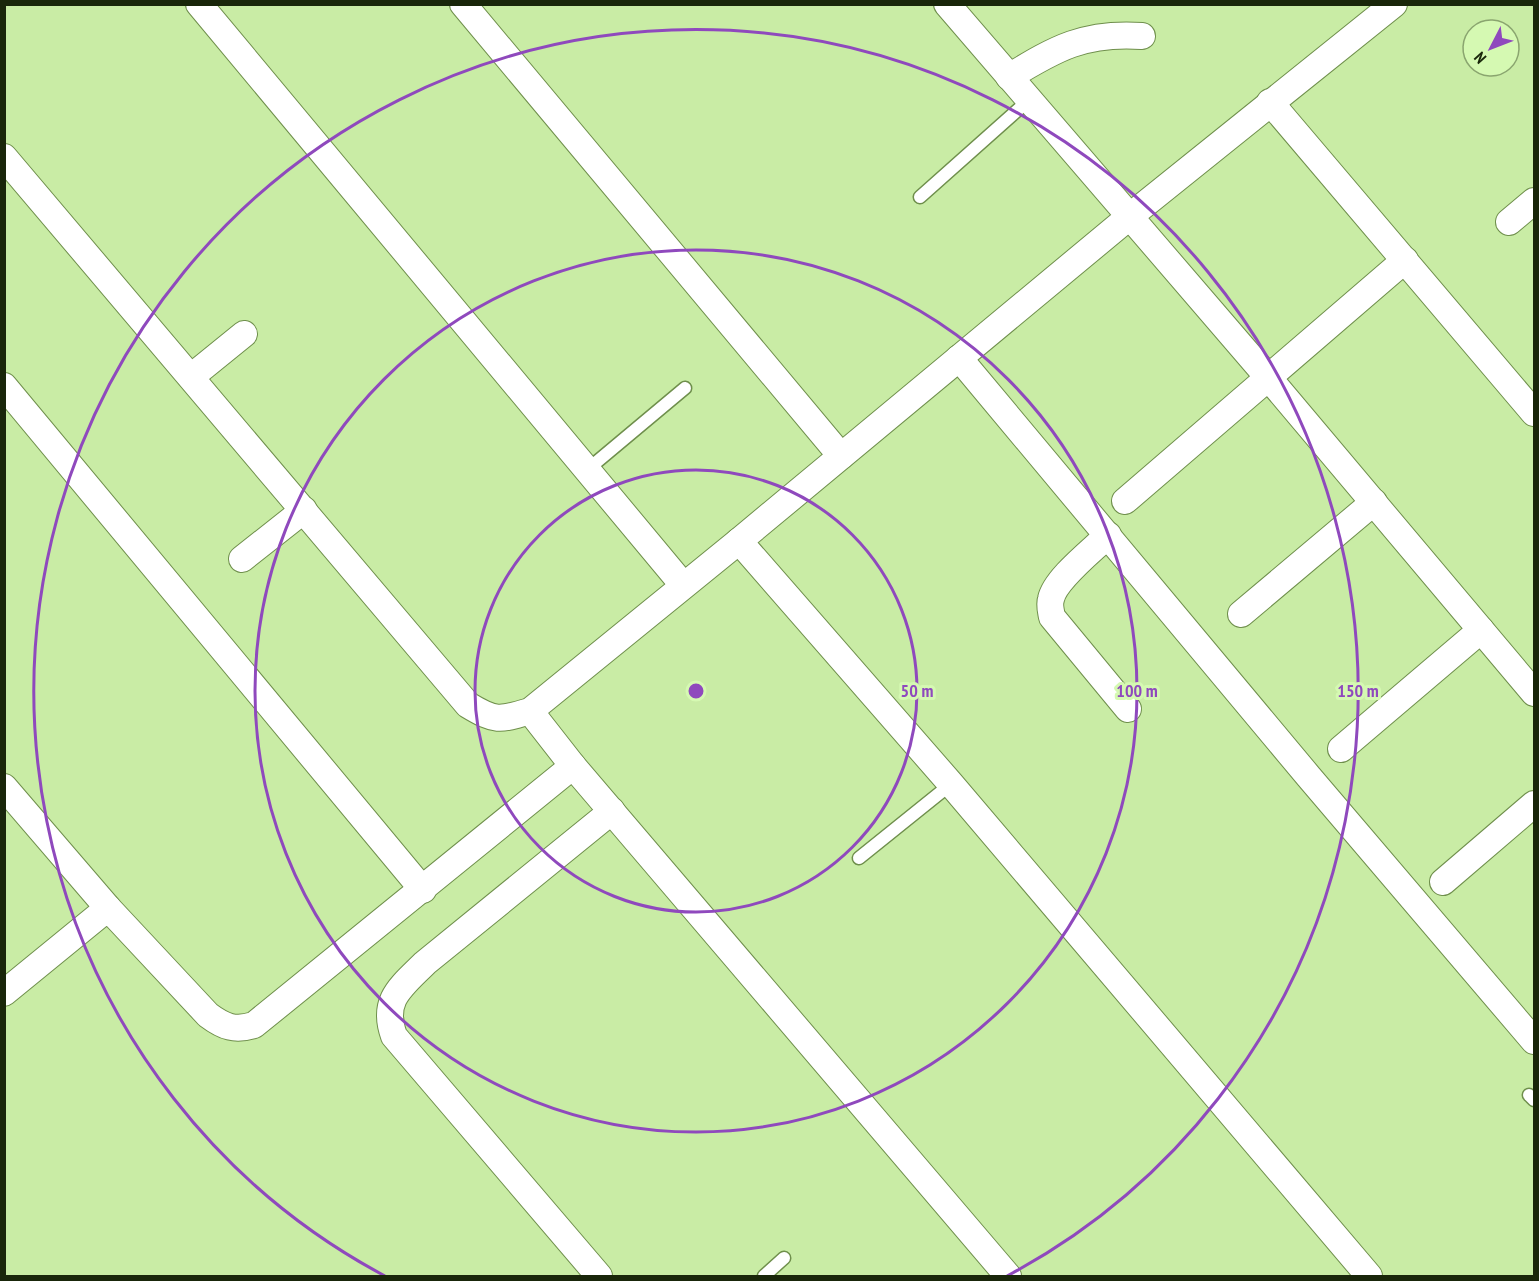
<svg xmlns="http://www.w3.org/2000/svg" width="1539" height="1281" viewBox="0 0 1539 1281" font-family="'PT Sans Narrow',sans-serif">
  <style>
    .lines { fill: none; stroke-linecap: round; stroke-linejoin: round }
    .lane-casing { stroke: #6f8f4c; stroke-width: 15 }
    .street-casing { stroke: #6f8f4c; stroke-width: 28 }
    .lane { stroke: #fff; stroke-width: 12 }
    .street { stroke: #fff; stroke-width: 26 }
    .ring { fill: none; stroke: #8f49bd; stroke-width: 3 }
    .centre { fill: #8f49bd; stroke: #d5f9b2; stroke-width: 3 }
    .ring-label { font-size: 18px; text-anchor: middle; font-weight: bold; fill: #8f49bd; stroke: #d5f9b2; stroke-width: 6; stroke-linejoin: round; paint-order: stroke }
  </style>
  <rect width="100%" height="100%" fill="#c9eca5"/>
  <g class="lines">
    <defs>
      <g id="lane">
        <polyline points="920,197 1029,100"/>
        <polyline points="587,470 685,388"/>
        <polyline points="859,858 951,784"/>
        <polyline points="1529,1095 1534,1100"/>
        <polyline points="764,1276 784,1258"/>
      </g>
      <g id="street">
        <polyline points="199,4 683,585"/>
        <polyline points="463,4 841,456"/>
        <polyline points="947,4 1267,376 1534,693"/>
        <path d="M 1009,77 C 1056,48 1085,32 1142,36"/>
        <polyline points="1270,102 1534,413"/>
        <path d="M 4,157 L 468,705 C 496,722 500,720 530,711 L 739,541 L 1129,217 L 1394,4"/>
        <polyline points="1509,222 1534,201"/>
        <polyline points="959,358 1309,777 1534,1041"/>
        <polyline points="191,377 244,334"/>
        <polyline points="4,386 423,890"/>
        <polyline points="1125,501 1405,260"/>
        <path d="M 1108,535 C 1093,550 1055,579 1051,599 C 1049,605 1051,611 1052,617 L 1128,709"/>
        <polyline points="739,541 951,784 1369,1276"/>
        <polyline points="242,559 304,510"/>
        <polyline points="1241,614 1374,502"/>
        <polyline points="530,711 573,766 1008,1276"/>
        <polyline points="1341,749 1481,630"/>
        <polyline points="4,787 108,908"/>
        <polyline points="1443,882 1534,804"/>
        <path d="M 4,993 L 108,908 L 208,1015 C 224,1027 235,1031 254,1025 L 573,766"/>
        <path d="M 599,1276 L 394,1036 C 381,1000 401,987 425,963 L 612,811"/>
      </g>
    </defs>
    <use href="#lane" class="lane-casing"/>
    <use href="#street" class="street-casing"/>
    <use href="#lane" class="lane"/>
    <use href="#street" class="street"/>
  </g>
  <g class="ring">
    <circle cx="696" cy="691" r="221"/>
    <circle cx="696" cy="691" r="441"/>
    <path d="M385 1276A662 662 0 1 1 1007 1276"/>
  </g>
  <circle cx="696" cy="691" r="9" class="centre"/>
  <g class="ring-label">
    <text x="917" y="697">50 m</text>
    <text x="1137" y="697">100 m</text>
    <text x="1358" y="697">150 m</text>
  </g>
  <rect width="1539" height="1281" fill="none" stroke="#19260a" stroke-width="12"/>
  <g transform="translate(1491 48) rotate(228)"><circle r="28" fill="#d5f9b2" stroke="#8aa56f" stroke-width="1.5"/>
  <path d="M0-4.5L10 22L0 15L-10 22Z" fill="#8f49bd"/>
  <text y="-9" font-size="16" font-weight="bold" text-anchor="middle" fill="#19260a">N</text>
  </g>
</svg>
